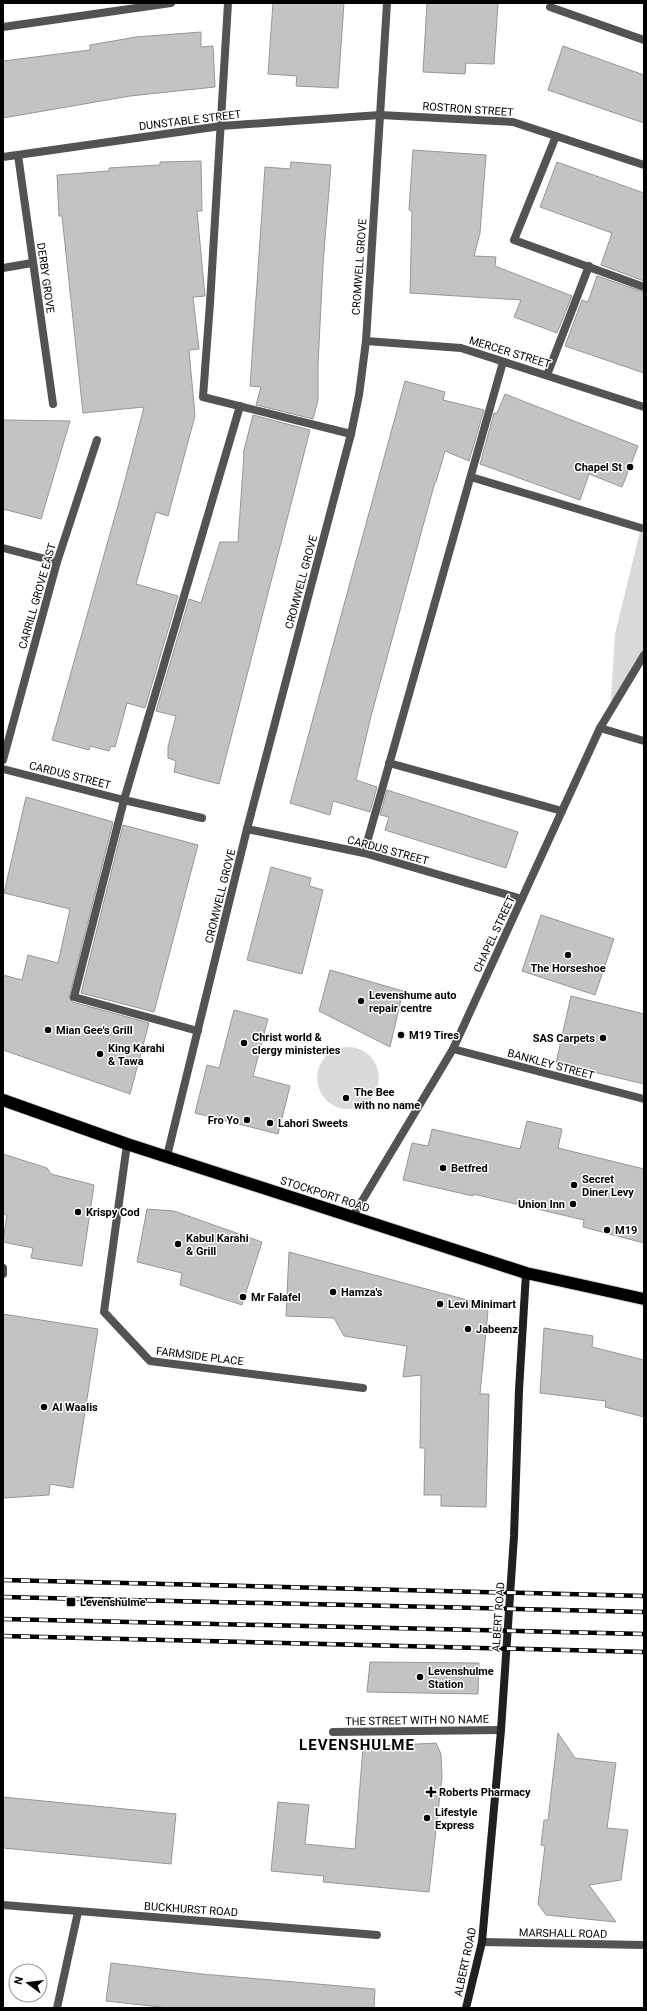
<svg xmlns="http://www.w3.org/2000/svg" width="647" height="2011" viewBox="0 0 647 2011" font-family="Roboto,sans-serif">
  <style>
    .green { fill: #dadada }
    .building { fill: #c3c3c3; stroke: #979797 }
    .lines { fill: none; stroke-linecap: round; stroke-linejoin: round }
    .highway-casing { stroke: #dbdbdb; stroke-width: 14 }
    .lane { stroke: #535353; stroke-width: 8 }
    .street { stroke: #535353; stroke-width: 8 }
    .secondary { stroke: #202020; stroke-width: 8 }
    .highway { stroke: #000; stroke-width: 12 }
    .rail-casing { stroke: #000; stroke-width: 4.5 }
    .rail { stroke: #fff; stroke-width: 3; stroke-dasharray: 9; stroke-linecap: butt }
    .poi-dot { fill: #000; stroke: #fff; stroke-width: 1.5 }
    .labels { text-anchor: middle; stroke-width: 3; stroke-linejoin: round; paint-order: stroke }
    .street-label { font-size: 11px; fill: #000; stroke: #fff }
    .poi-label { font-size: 11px; font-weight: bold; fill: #000; stroke: #fff; text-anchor: start }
    .district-label { font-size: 15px; font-weight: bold; letter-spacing: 1px; fill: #000; stroke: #fff }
  </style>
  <rect width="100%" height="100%" fill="#fff"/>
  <g class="green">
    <polygon points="644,515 644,655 610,711 615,634"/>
    <circle cx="348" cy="1078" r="31"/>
  </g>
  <g class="building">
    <polygon points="273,3 344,3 338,88 296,86 297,76 268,74"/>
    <polygon points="427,3 498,3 494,64 466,63 465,74 423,72"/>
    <polygon points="201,32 201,47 213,46 215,87 130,96 3,118 3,61 90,50 90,45 136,37"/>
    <polygon points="563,46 644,75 644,123 548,90"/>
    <polygon points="413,150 486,155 480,233 474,256 496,257 495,266 572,296 557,333 514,317 521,300 410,293 412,211 409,210"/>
    <polygon points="201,161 202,211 197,211 205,296 193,297 199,349 189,350 195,416 168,516 156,512 136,584 178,596 145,708 127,703 115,747 111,746 109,751 90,746 89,750 52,740 124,484 144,407 83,413 62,216 59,216 57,175 109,171 109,168 160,165 160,162"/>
    <polygon points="291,162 331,165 323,264 318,365 318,400 313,419 256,405 261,387 250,386 265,167 290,169"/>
    <polygon points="557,162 644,193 644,281 601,265 612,233 540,207"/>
    <polygon points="597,276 644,292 644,373 565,346 582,300 588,302"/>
    <polygon points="405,381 445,392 443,400 484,410 469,461 445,451 436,482 435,482 371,716 356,780 377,787 370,812 333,801 330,815 290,803"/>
    <polygon points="505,394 638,446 622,487 589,474 580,500 480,464 494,413 497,413"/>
    <polygon points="253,415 310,430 219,784 174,772 176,761 168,758 168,747 176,716 156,711 189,599 201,603 220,542 238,542 244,454 243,454"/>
    <polygon points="3,420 70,421 41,519 3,509"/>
    <polygon points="387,790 518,832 506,868 385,830 389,817 380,815"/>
    <polygon points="26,797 113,822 69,998 73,1002 149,1023 130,1094 3,1050 3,975 22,980 28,955 58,963 70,909 4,893"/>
    <polygon points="123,825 198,845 154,1012 81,993"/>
    <polygon points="271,867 311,878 309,886 323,890 302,974 247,960"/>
    <polygon points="541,915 614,939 595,995 522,971"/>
    <polygon points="330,970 403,991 390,1047 319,1011"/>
    <polygon points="571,996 644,1014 644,1084 556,1063"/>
    <polygon points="234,1010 268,1019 253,1076 290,1086 278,1134 195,1113 207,1065 219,1068"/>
    <polygon points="527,1121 562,1129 558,1148 644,1169 644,1243 583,1227 584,1220 473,1194 473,1196 403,1180 412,1143 428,1146 432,1129 520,1149"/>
    <polygon points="3,1154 47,1168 51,1174 94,1185 82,1266 31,1258 33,1248 3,1242 7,1215 3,1214"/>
    <polygon points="147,1209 174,1211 262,1242 242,1305 180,1285 182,1273 137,1262"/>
    <polygon points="289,1252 482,1304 488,1311 480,1394 489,1394 486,1507 441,1506 441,1495 424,1495 425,1448 420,1448 421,1375 403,1377 407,1346 344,1336 334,1318 286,1316"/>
    <polygon points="3,1314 98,1329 73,1488 50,1484 49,1495 3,1498"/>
    <polygon points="544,1328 593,1336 592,1347 644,1360 644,1417 605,1407 606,1401 540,1393"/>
    <polygon points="370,1662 479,1663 478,1694 367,1692"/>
    <polygon points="558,1733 575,1758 616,1763 607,1828 628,1830 621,1880 589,1885 616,1922 546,1915 538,1904 545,1846 541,1845 544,1820 548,1820"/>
    <polygon points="436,1743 441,1754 442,1777 429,1892 323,1882 324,1876 271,1871 278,1802 309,1805 305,1844 355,1849 363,1747"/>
    <polygon points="3,1797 176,1814 171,1864 3,1848"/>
    <polygon points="111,1963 202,1974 375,1989 374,2008 169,2008 106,2001"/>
  </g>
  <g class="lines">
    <defs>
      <polyline id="highway" points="3,1100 127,1144 526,1273 644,1299"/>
    </defs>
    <use href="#highway" class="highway-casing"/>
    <g class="lane">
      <polyline points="228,3 210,303 203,397 351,434"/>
      <polyline points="550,7 644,40"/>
      <polyline points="3,27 171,3"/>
      <polyline points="556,136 514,240 644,287"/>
      <polyline points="3,268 32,263"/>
      <polyline points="547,375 589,266"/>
      <polyline points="471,477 641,528"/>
      <polyline points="389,763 562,811"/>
      <polyline points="364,853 503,362"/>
      <polyline points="198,1031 74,997 124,800 240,406"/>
      <polyline points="3,1268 3,1274"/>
    </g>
    <g class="street">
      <polyline points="18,155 53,404"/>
      <polyline points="3,157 221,126 380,115 513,122 644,165"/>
      <polyline points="366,341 461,348 644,407"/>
      <polyline points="3,548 57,562"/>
      <polyline points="600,728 644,741"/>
      <polyline points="3,760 57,562 97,440"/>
      <polyline points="3,769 124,800 202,818"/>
      <polyline points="247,829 364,853 522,899"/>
      <polyline points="453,1049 644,1099"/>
      <polyline points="127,1144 104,1312 150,1361 363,1388"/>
      <polyline points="167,1156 247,829 351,434 359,395 366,341 387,3"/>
      <polyline points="353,1216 453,1049 600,728 644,655"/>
      <polyline points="333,1732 501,1730"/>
      <polyline points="3,1905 377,1935"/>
      <polyline points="482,1942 644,1945"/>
      <polyline points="57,2008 78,1912"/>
    </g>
    <polyline class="secondary" points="466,2008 482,1942 501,1730 514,1536 519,1390 526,1273"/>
    <use href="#highway" class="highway"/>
    <defs>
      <g id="rail">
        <polyline points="3,1580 644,1596"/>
        <polyline points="3,1597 644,1612"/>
        <polyline points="3,1619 644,1634"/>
        <polyline points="3,1636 644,1652"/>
      </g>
    </defs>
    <use href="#rail" class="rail-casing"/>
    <use href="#rail" class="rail"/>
  </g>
  <g class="poi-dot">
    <circle cx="630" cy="467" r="4"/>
    <circle cx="568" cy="955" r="4"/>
    <circle cx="361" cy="1001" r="4"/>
    <circle cx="48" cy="1030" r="4"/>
    <circle cx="401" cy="1035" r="4"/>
    <circle cx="603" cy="1038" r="4"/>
    <circle cx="244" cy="1043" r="4"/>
    <circle cx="100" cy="1054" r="4"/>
    <circle cx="346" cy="1098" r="4"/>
    <circle cx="247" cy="1120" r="4"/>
    <circle cx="270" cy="1123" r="4"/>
    <circle cx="443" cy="1168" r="4"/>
    <circle cx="574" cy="1185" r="4"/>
    <circle cx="573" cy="1204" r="4"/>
    <circle cx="78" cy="1212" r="4"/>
    <circle cx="607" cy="1230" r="4"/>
    <circle cx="178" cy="1244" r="4"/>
    <circle cx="333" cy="1292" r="4"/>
    <circle cx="243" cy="1297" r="4"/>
    <circle cx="440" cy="1304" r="4"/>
    <circle cx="468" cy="1329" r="4"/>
    <circle cx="44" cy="1407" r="4"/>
    <rect x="66" y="1597" width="10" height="10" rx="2"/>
    <circle cx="420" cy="1677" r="4"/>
    <path d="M429 1786h4v4h4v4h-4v4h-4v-4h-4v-4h4z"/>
    <circle cx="427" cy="1818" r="4"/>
  </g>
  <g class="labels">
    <g class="street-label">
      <text transform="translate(468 109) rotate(4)" y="4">ROSTRON STREET</text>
      <text transform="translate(190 120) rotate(-7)" y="4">DUNSTABLE STREET</text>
      <text transform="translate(359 267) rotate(-86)" y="4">CROMWELL GROVE</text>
      <text transform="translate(46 278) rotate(82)" y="4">DERBY GROVE</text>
      <text transform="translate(510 352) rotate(17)" y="4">MERCER STREET</text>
      <text transform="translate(301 582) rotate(-75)" y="4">CROMWELL GROVE</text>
      <text transform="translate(37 596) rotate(-74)" y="4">CARRILL GROVE EAST</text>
      <text transform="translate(70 775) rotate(14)" y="4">CARDUS STREET</text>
      <text transform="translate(388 850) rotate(15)" y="4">CARDUS STREET</text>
      <text transform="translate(220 896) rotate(-76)" y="4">CROMWELL GROVE</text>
      <text transform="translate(494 934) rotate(-65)" y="4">CHAPEL STREET</text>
      <text transform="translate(551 1064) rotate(15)" y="4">BANKLEY STREET</text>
      <text transform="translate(325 1194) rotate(18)" y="4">STOCKPORT ROAD</text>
      <text transform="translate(200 1356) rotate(7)" y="4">FARMSIDE PLACE</text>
      <text transform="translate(498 1617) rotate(-86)" y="4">ALBERT ROAD</text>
      <text transform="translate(417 1720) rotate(-1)" y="4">THE STREET WITH NO NAME</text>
      <text transform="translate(191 1909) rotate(4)" y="4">BUCKHURST ROAD</text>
      <text transform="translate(563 1933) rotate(1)" y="4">MARSHALL ROAD</text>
      <text transform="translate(465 1962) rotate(-78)" y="4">ALBERT ROAD</text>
    </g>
    <g class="poi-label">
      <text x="622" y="471" text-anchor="end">Chapel St</text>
      <text x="568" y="972" text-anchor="middle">The Horseshoe</text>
      <text x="369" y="999">Levenshume auto<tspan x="369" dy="13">repair centre</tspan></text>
      <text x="56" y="1034">Mian Gee's Grill</text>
      <text x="409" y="1039">M19 Tires</text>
      <text x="252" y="1041">Christ world &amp;<tspan x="252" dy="13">clergy ministeries</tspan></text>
      <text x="595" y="1042" text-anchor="end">SAS Carpets</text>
      <text x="108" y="1052">King Karahi<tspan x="108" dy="13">&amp; Tawa</tspan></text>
      <text x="354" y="1096">The Bee<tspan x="354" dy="13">with no name</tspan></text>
      <text x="239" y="1124" text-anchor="end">Fro Yo</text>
      <text x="278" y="1127">Lahori Sweets</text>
      <text x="451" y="1172">Betfred</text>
      <text x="582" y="1183">Secret<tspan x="582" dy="13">Diner Levy</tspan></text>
      <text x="565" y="1208" text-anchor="end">Union Inn</text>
      <text x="86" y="1216">Krispy Cod</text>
      <text x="615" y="1234">M19</text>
      <text x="186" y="1242">Kabul Karahi<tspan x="186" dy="13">&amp; Grill</tspan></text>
      <text x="341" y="1296">Hamza's</text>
      <text x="251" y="1301">Mr Falafel</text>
      <text x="448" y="1308">Levi Minimart</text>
      <text x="476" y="1333">Jabeenz</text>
      <text x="52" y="1411">Al Waalis</text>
      <text x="80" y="1606">Levenshulme</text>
      <text x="428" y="1675">Levenshulme<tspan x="428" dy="13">Station</tspan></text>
      <text x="439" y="1796">Roberts Pharmacy</text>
      <text x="435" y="1816">Lifestyle<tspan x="435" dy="13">Express</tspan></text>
    </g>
    <g class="district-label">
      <text x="357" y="1750">LEVENSHULME</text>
    </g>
  </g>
  <rect width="647" height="2011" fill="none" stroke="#000000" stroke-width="8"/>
  <g transform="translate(28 1983) rotate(285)"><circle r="19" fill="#ffffff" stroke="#999999"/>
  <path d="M0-3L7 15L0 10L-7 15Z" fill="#000000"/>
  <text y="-6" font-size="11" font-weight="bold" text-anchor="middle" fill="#000000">N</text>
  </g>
</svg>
